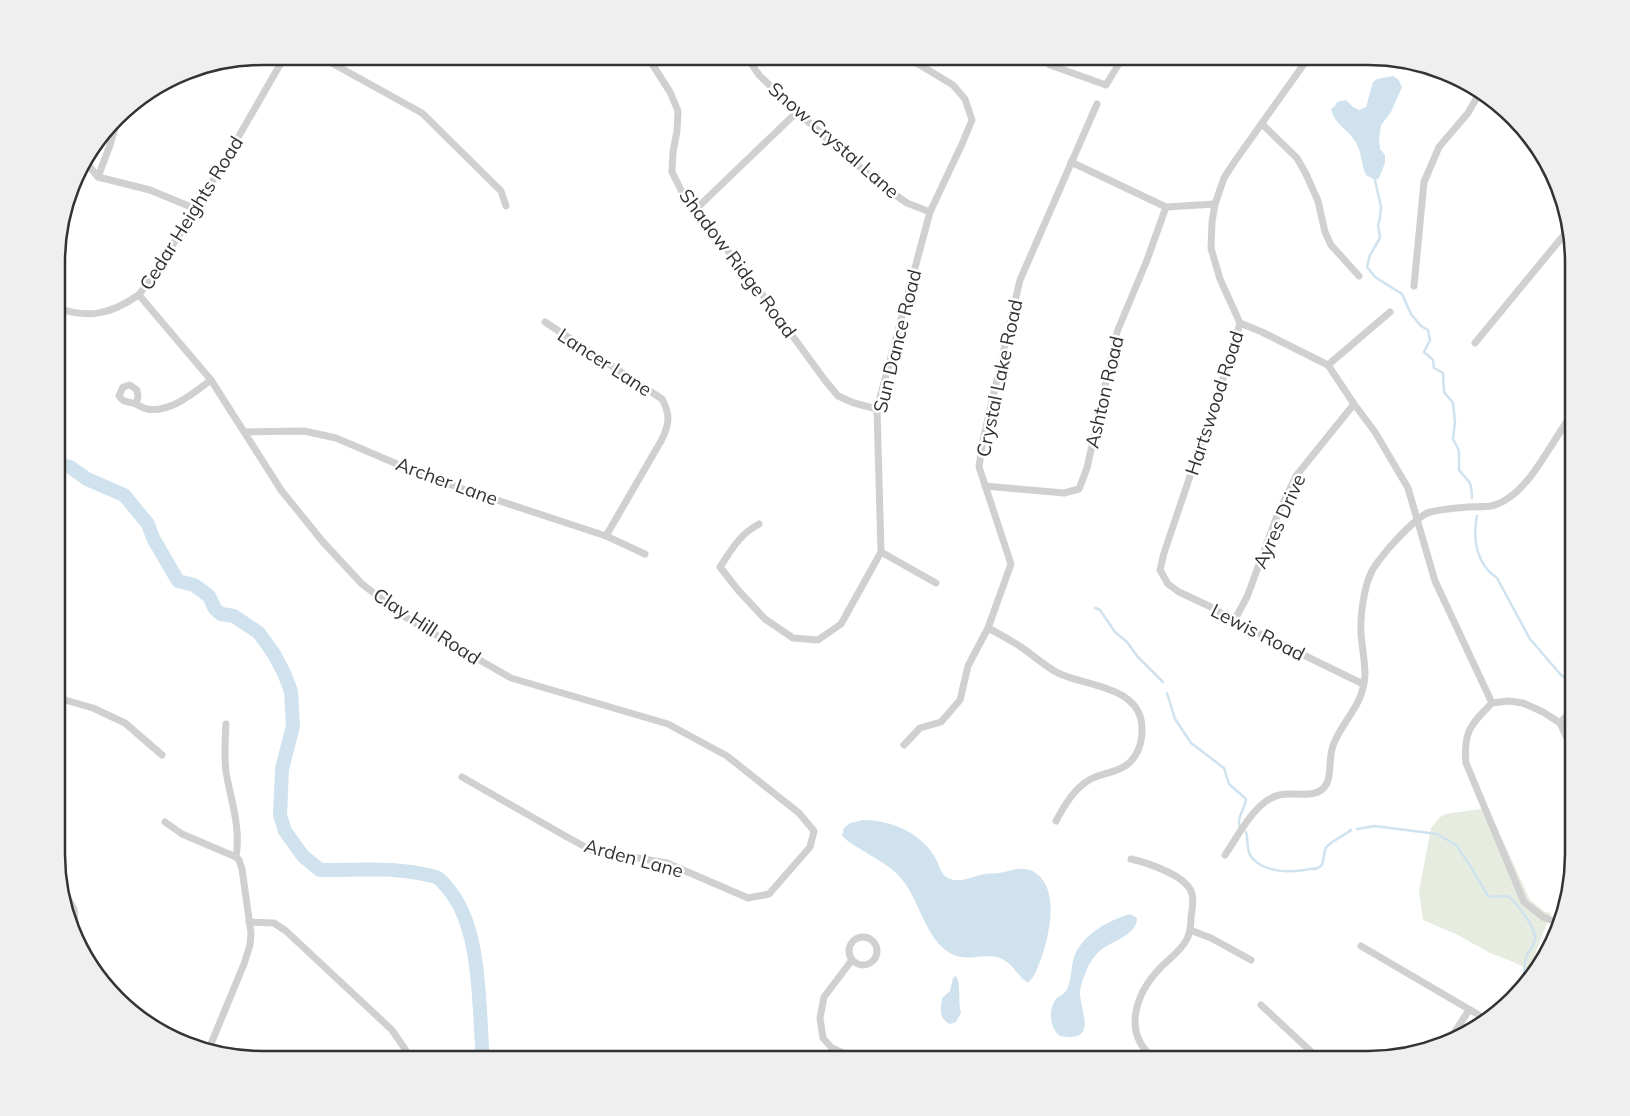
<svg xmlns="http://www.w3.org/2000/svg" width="1630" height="1116" viewBox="0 0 1630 1116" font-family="Mulish,sans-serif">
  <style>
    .green { fill: #e6ecdf }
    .water { fill: #cfe2ee }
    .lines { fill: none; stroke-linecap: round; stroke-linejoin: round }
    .stream { stroke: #cfe2ee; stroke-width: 2.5 }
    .river { stroke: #cfe2ee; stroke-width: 14 }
    .minor { stroke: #d0d0d0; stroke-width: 7 }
    .labels { text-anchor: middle; stroke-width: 5; stroke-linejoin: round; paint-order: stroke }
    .street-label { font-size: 19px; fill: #333; stroke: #fff }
    .rim { fill: none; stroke: #333; stroke-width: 2.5 }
  </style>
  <rect width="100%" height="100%" fill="#fff"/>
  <polygon class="green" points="1488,808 1530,900 1545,912 1551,913 1529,970 1511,961 1490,953 1458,935 1423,920 1419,891 1431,828 1439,818 1445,814"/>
  <g class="water">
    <path d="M 1393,76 L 1398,79 L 1402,87 L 1391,112 L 1381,125 L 1379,138 L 1380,149 L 1385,155 L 1385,163 L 1379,178 L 1375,180 L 1366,175 C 1361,165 1362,151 1355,141 C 1347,128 1335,125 1331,109 L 1335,106 L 1337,102 L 1346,100 L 1353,107 L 1359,110 L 1366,107 L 1373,82 L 1377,79 Z"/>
    <path d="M 863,820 C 891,820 922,833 936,859 C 939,865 941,875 948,878 C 960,884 973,876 985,874 C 991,873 998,874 1004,872 C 1012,870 1021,867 1030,870 C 1061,883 1050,932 1042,956 C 1038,966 1036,975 1028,983 C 1017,976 1013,963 1000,958 C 981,952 961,966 942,947 C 923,929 917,895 899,876 C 891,866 861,850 849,842 L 842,836 L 844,828 L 850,823 Z"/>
    <path d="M 1130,914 L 1137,918 C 1137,935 1112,941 1101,950 C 1095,955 1088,965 1086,972 C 1083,978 1081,984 1080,991 C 1079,1008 1100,1044 1060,1036 C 1049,1028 1048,1008 1057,998 C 1060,996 1064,994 1066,991 C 1071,983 1071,970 1073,961 C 1079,936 1107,921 1130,914 Z"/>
    <path d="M 956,976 C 961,983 958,1001 961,1013 L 956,1022 L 950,1024 C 938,1019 941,1008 942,998 L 950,991 L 953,978 Z"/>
  </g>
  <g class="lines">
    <g class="stream">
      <path d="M 1375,180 L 1381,207 L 1380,218 L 1378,225 L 1380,238 L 1370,255 L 1367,267 L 1375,277 L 1402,294 L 1411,314 L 1421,326 L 1428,330 L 1430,340 L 1424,352 L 1433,360 L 1434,368 L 1443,373 L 1444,392 L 1453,403 L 1455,422 L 1453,439 L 1459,451 L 1459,470 C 1470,484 1471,479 1472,498"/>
      <path d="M 1477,516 C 1472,539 1477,565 1497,578 L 1530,639 L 1561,675 L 1573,683"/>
      <polyline points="1095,608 1100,610 1115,632 1127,642 1137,656 1163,682"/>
      <path d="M 1167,693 L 1175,719 L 1191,743 L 1224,768 L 1229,784 L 1246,799 C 1245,809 1236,818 1240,828"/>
      <path d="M 1357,829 L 1375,826 L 1437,834 L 1456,845 L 1469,864 L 1488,896 L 1493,897 L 1508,896 C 1517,903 1537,929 1535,940 C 1534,946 1528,951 1526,958 C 1524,965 1524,974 1524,982 L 1526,983"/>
      <path d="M 1246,832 C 1249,841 1245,849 1252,858 C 1265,873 1292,873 1310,869 C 1314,869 1318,869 1321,866 C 1325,860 1323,853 1326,848 C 1329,842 1344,836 1351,830"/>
    </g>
    <path class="river" d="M 58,467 L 61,465 L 70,467 L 87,479 L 124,495 L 148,524 L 153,538 L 178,581 L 194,585 L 209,596 L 215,609 L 221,614 L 234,616 L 259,633 L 274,654 L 284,673 L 291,691 L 293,726 L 282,769 L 280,815 L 285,831 L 303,856 L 320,870 C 355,870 389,867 423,874 C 428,875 435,876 438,878 C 441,880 444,884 446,886 C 483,927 478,1007 483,1059"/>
    <g class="minor">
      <polyline points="319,56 422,113 501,191 506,206"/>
      <polyline points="647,56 670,92 678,111 677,131 673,152 672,172 683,194 762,294 824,379 838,396 854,403 877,409"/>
      <polyline points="746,56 759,75 797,112 878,183 907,203 930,212"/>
      <polyline points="1309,57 1235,161 1224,178 1215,204 1212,222 1211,248 1220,279 1240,323 1230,358 1164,553 1160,570 1168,584 1179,592 1209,606 1234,621 1363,684"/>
      <polyline points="1050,65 1106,85 1123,57"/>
      <polyline points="1262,124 1297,158 1306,174 1318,201 1325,232 1331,245 1359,276"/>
      <polyline points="85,161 98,177 150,190 196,209"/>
      <polyline points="1071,162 1166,207 1215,204"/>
      <polyline points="98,177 110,145 118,118"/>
      <polyline points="696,209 797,112"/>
      <polyline points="1414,286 1424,182 1439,147 1468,113 1480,92"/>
      <polyline points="139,295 211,380 281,490 323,542 362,584 405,617 511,678 668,724 727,756 799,813 814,831 810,847 769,894 748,898 667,863 591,850 567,837 462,777"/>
      <path d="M 58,308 C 88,319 111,314 137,296 C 145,290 159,265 165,256 C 209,191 246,123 285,56"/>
      <path d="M 545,322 L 662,399 C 671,415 669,426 661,441 L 606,536"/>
      <polyline points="1240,323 1262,332 1328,365 1354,404 1375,432 1408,488 1435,581 1492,703"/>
      <polyline points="1475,343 1568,230"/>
      <polyline points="1328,365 1390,312"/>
      <path d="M 136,404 L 138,397 L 137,390 L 130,385 L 123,387 L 119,396 C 124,404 129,401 136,404 C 140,406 142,408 147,409 C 170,413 194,393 211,380"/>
      <polyline points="245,432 304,431 336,438 430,478 606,536 645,554"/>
      <polyline points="985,486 1064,493 1079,489 1087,468 1117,332 1147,260 1166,207"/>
      <path d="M 759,524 C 739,535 732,549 720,567 L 738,590 L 765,619 L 793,638 L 818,640 L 841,624 L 881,552 L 877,409 L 930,212 L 962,144 L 972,120 L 965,99 L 953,85 L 905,56"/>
      <polyline points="881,552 936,583"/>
      <polyline points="1234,621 1247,597 1277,516 1296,476 1354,404"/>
      <path d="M 988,628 C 998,633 1008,639 1018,645 C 1032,654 1043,665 1058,673 C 1087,687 1143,686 1142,730 C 1142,743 1138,755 1128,764 C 1117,773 1101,773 1089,780 C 1074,789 1064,806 1056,821"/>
      <polyline points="58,698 93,708 125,723 162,755"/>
      <path d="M 1492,703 C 1471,724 1463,732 1466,763 L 1524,902 L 1543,917 L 1561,924"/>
      <polyline points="1492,703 1509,701 1523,703 1543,712 1560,723 1573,751"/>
      <polyline points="1560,723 1573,709"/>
      <path d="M 226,724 C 225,740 224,756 226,772 C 231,801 241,827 236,857"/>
      <polyline points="904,745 920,728 941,722 960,700 968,666 988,628 1011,564 979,467 983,440 1020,280 1097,104"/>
      <polyline points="165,822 182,834 236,857 239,860 242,869 251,933 250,945 244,964 208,1051"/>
      <path d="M 1225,855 C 1238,836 1255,801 1279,795 C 1293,791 1319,801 1327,783 C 1332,773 1328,755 1334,743 C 1345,717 1363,706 1365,675 C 1365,661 1362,647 1361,633 C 1360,616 1364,586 1372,571 C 1376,563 1383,556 1388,549 C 1396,540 1419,515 1430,512 C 1441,509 1456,508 1467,507 C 1483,506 1493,509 1507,499 C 1534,482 1553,439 1573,413"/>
      <path d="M 1131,859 C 1148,863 1188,876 1192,894 C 1194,902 1192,910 1191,917 C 1191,924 1190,933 1187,939 C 1181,951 1170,958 1161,967 C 1135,994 1121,1034 1156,1060"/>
      <polyline points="58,880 74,909 76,935"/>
      <polyline points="249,922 274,923 286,931 392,1030 405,1049 408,1059"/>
      <polyline points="1190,930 1211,938 1251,960"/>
      <circle cx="863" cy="951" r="14"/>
      <polyline points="1361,946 1484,1018"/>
      <polyline points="852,960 824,997 820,1018 823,1038 831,1047 856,1060"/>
      <polyline points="1261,1005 1320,1060"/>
      <polyline points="1451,1038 1469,1010"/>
      <polyline points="838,1060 841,1052"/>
    </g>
  </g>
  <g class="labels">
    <g class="street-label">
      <text transform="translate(834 140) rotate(41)" y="7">Snow Crystal Lane</text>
      <text transform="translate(191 213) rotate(-58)" y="7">Cedar Heights Road</text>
      <text transform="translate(738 263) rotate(53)" y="7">Shadow Ridge Road</text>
      <text transform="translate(897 341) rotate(-76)" y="7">Sun Dance Road</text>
      <text transform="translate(605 362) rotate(33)" y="7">Lancer Lane</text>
      <text transform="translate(999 378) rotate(-78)" y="7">Crystal Lake Road</text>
      <text transform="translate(1104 392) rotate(-77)" y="7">Ashton Road</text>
      <text transform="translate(1214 403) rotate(-72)" y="7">Hartswood Road</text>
      <text transform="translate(447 481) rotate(20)" y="7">Archer Lane</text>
      <text transform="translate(1279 521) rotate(-66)" y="7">Ayres Drive</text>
      <text transform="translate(427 626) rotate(33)" y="7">Clay Hill Road</text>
      <text transform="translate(1258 632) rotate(27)" y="7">Lewis Road</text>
      <text transform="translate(634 858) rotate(15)" y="7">Arden Lane</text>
    </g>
  </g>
  <path d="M0 0H1630V1116H0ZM262 65H1368A197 197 0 0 1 1565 262V854A197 197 0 0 1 1368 1051H262A197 197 0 0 1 65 854V262A197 197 0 0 1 262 65Z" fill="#efefef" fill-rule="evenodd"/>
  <path class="rim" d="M262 65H1368A197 197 0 0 1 1565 262V854A197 197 0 0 1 1368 1051H262A197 197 0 0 1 65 854V262A197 197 0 0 1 262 65Z"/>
</svg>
